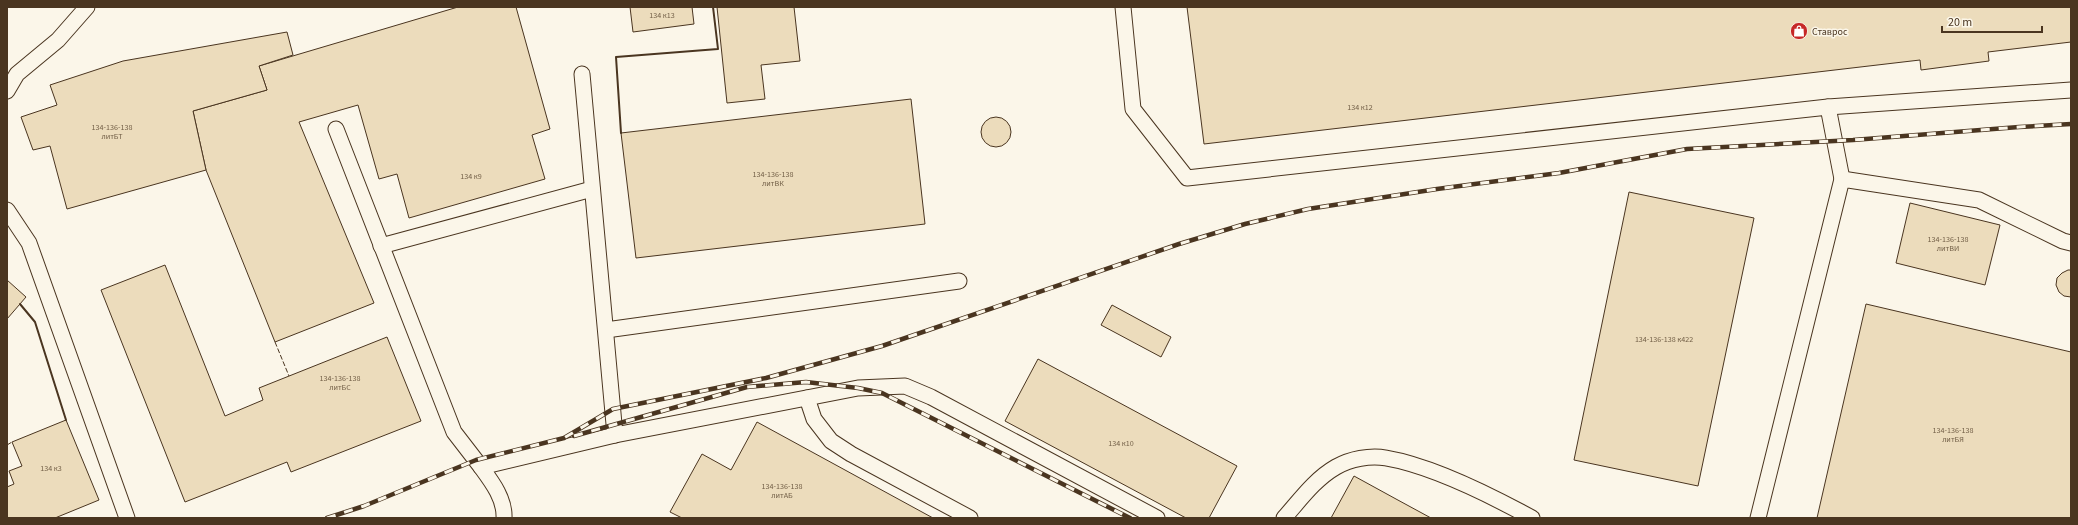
<svg xmlns="http://www.w3.org/2000/svg" width="2078" height="525" viewBox="0 0 2078 525" font-family="'Source Sans 3',sans-serif">
  <style>
    .building { fill: #ecdcbc; stroke: #4a3520 }
    .lines { fill: none; stroke-linecap: round; stroke-linejoin: round }
    .lane-casing { stroke: #4a3520; stroke-width: 17 }
    .lane { stroke: #fbf6e9; stroke-width: 15 }
    .rail-casing { stroke: #4a3520; stroke-width: 4.5 }
    .rail { stroke: #fbf6e9; stroke-width: 3; stroke-dasharray: 9; stroke-linecap: butt }
    .fence { stroke: #4a3520; stroke-width: 1; stroke-dasharray: 5 2; stroke-linecap: butt }
    .wall { stroke: #4a3520; stroke-width: 2 }
    .labels { text-anchor: middle; stroke-width: 3; stroke-linejoin: round; paint-order: stroke }
    .number-label { font-size: 8px; fill: #725f47 }
    .poi-label { font-size: 10px; fill: #4a3520; stroke: #fbf6e9; text-anchor: start }
  </style>
  <rect width="100%" height="100%" fill="#fbf6e9"/>
  <g class="building">
    <polygon points="458,7 516,7 550,129 532,135 545,179 409,218 397,174 379,179 358,105 299,122 374,303 275,342 206,170 193,111 267,90 259,66"/>
    <polygon points="630,7 692,7 694,24 633,32"/>
    <polygon points="717,7 794,7 800,61 761,65 765,99 727,103"/>
    <polygon points="1187,7 2071,7 2071,42 1988,52 1989,61 1921,70 1920,60 1204,144"/>
    <polygon points="287,32 293,55 259,66 267,90 193,111 206,170 67,209 50,146 33,150 21,117 57,105 50,85 123,61"/>
    <polygon points="911,99 925,224 636,258 621,133"/>
    <circle cx="996" cy="132" r="15"/>
    <polygon points="1629,192 1754,218 1698,486 1574,460"/>
    <polygon points="1910,203 2000,225 1985,285 1896,263"/>
    <polygon points="165,265 225,416 263,400 259,388 387,337 421,421 291,472 287,462 185,502 101,290"/>
    <polygon points="2068,270 2071,270 2071,297 2064,296 2059,292 2056,285 2057,278 2062,273"/>
    <polygon points="7,280 26,297 7,319"/>
    <polygon points="1866,304 2071,352 2071,518 1817,518"/>
    <polygon points="1112,305 1171,337 1161,357 1101,325"/>
    <polygon points="1038,359 1237,466 1209,518 1186,518 1005,421"/>
    <polygon points="66,420 99,500 55,518 7,518 7,487 14,484 9,471 22,466 12,442"/>
    <polygon points="757,422 933,518 682,518 670,512 702,454 731,470"/>
    <polygon points="1354,476 1396,499 1431,518 1331,518"/>
  </g>
  <g class="lines">
    <defs>
      <g id="lane">
        <polyline points="1123,7 1133,109 1187,178 1828,107 1842,179"/>
        <polyline points="582,74 615,435"/>
        <polyline points="7,91 17,74 58,40 87,7"/>
        <polyline points="1828,107 2071,90"/>
        <polyline points="336,129 454,432 481,467"/>
        <polyline points="7,210 29,243 127,518"/>
        <polyline points="381,246 592,189"/>
        <polyline points="606,330 959,281"/>
        <polyline points="807,398 814,419 831,441 851,454 970,518"/>
        <path d="M 504,518 C 505,499 492,482 481,467 L 615,435 L 858,388 L 905,386 L 931,397 L 1157,518"/>
        <path d="M 1284,518 C 1300,500 1315,479 1336,467 C 1350,459 1370,455 1386,458 C 1433,466 1490,495 1532,518"/>
        <polyline points="1758,518 1842,179 1979,200 2063,241 2071,243"/>
      </g>
    </defs>
    <use href="#lane" class="lane-casing"/>
    <use href="#lane" class="lane"/>
    <defs>
      <g id="rail">
        <polyline points="574,436 747,387 806,382 858,388 882,393 1130,518"/>
        <polyline points="327,518 364,506 476,460 564,438 613,409 766,378 882,346 1179,244 1245,224 1308,209 1437,189 1559,173 1687,149 1853,140 2019,127 2071,124"/>
      </g>
    </defs>
    <use href="#rail" class="rail-casing"/>
    <use href="#rail" class="rail"/>
    <g class="fence">
      <polyline points="275,342 289,376"/>
      <polyline points="7,445 12,442"/>
    </g>
    <g class="wall">
      <polyline points="621,133 616,57 718,49 713,7"/>
      <polyline points="20,304 35,322 66,420"/>
    </g>
  </g>
  <defs>
    <symbol id="shop-disc" viewBox="-11 -11 22 22"><circle r="9.5" fill="#c62828" stroke="#fbf6e9"/><path d="M-5-2.5h2.3a2.7 3.5 0 0 1 5.4 0H5L5.5 6h-11ZM-1.5-2.5h3a1.5 2.3 0 0 0-3 0Z" fill="#fff"/></symbol>
  </defs>
  <g fill-rule="evenodd">
    <use href="#shop-disc" x="1789" y="21" width="20" height="20"/>
  </g>
  <g class="labels">
    <g class="number-label">
      <text x="662" y="18">134 к13</text>
      <text x="1360" y="110">134 к12</text>
      <text x="112" y="130">134-136-138<tspan x="112" dy="9">литБТ</tspan></text>
      <text x="773" y="177">134-136-138<tspan x="773" dy="9">литВК</tspan></text>
      <text x="471" y="179">134 к9</text>
      <text x="1948" y="242">134-136-138<tspan x="1948" dy="9">литВИ</tspan></text>
      <text x="1664" y="342">134-136-138 к422</text>
      <text x="340" y="381">134-136-138<tspan x="340" dy="9">литБС</tspan></text>
      <text x="1953" y="433">134-136-138<tspan x="1953" dy="9">литБЯ</tspan></text>
      <text x="1121" y="446">134 к10</text>
      <text x="51" y="471">134 к3</text>
      <text x="782" y="489">134-136-138<tspan x="782" dy="9">литАБ</tspan></text>
    </g>
    <g class="poi-label">
      <text x="1812" y="35">Ставрос</text>
    </g>
  </g>
  <rect width="2078" height="525" fill="none" stroke="#4a3520" stroke-width="16"/>
  <path d="M1942 26v6h100v-6" fill="none" stroke="#4a3520" stroke-width="2"/>
  <text x="1948" y="26" font-size="12" fill="#4a3520" stroke="#fbf6e9" stroke-width="3" paint-order="stroke">20 m</text>
</svg>
